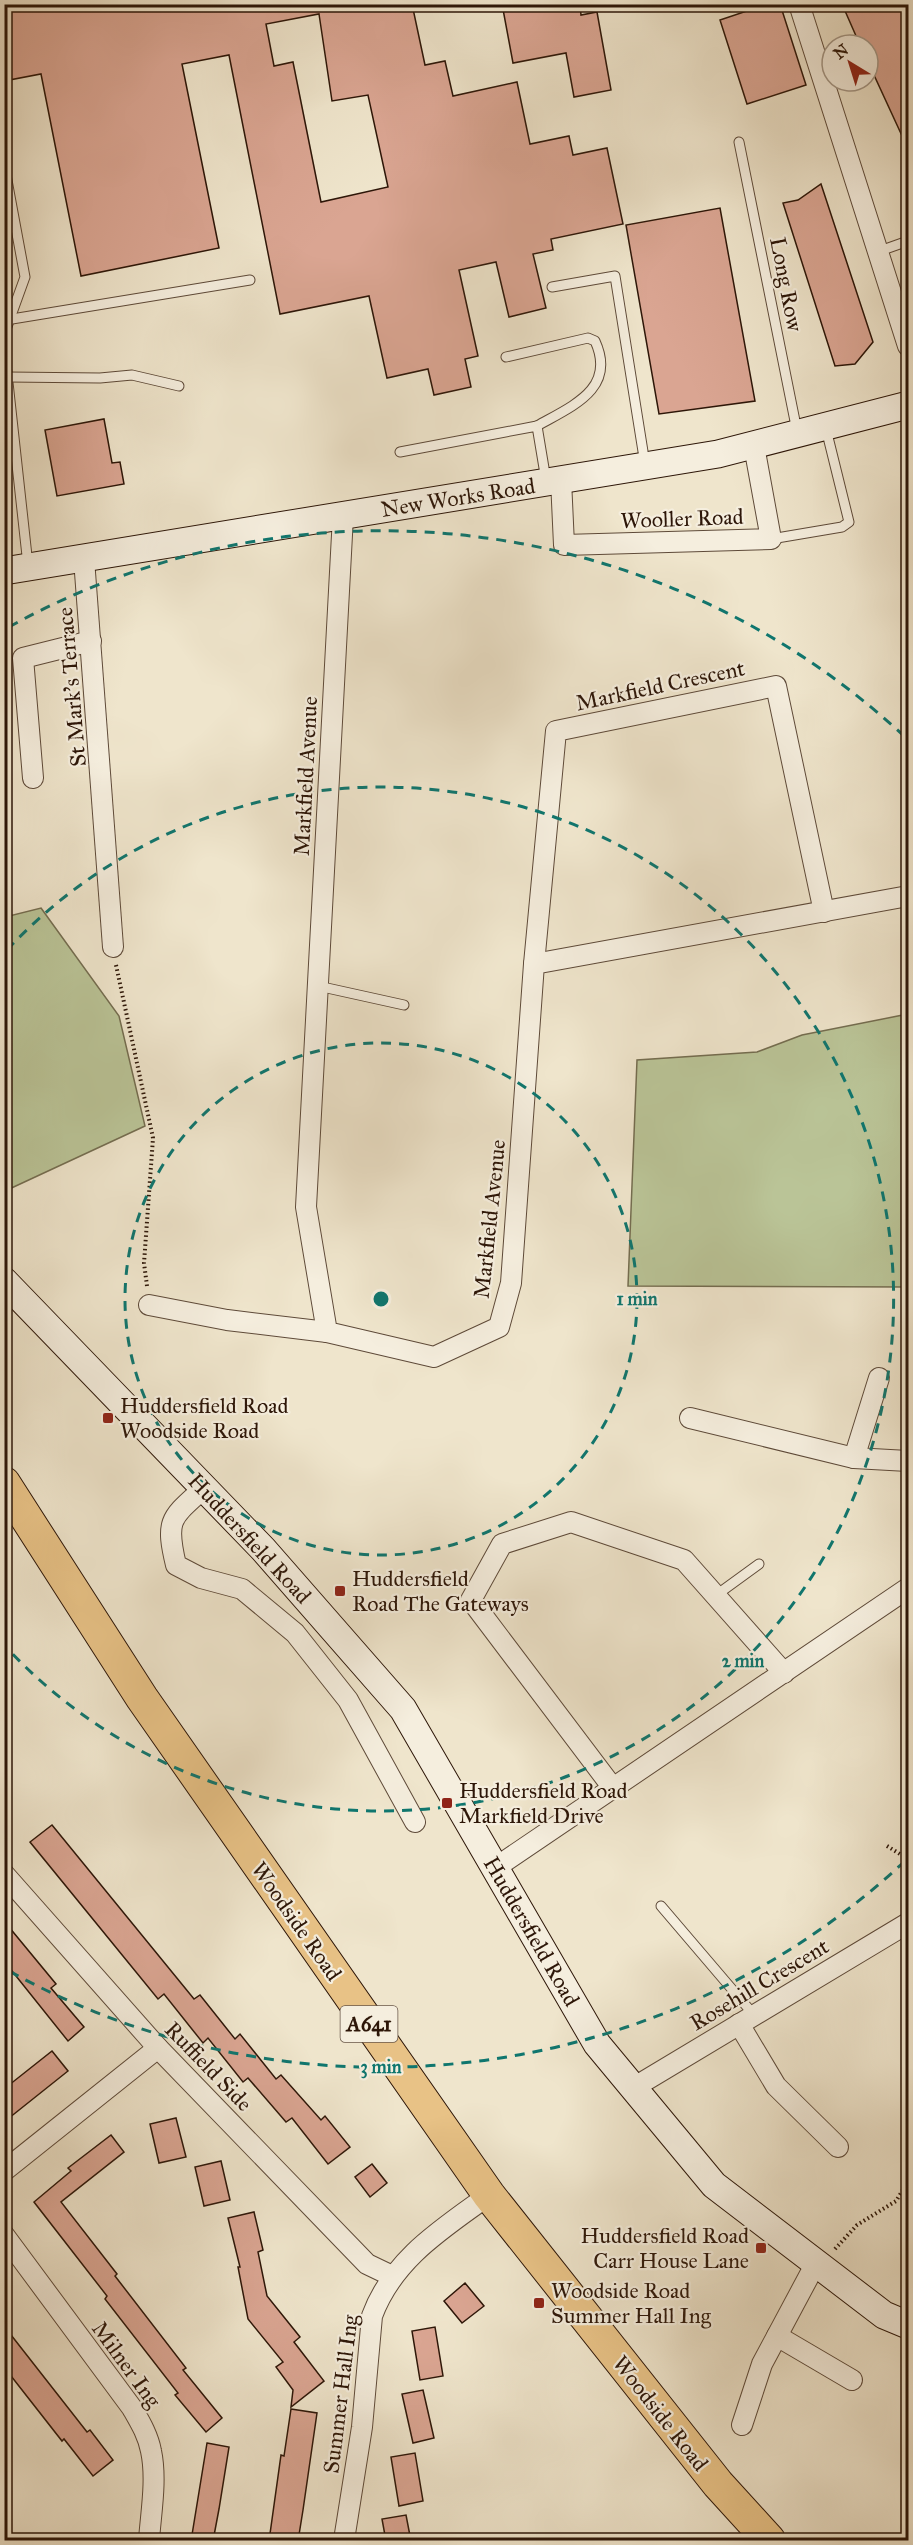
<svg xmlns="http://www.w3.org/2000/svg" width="913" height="2545" viewBox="0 0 913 2545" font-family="'IM FELL Great Primer',serif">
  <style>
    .green { fill: #bac497; stroke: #746d50; stroke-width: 1.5 }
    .building { fill: #daa592; stroke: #2d1608; stroke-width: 1.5; fill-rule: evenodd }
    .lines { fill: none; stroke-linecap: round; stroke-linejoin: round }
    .lane-casing { stroke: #5e4a39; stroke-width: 11 }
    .street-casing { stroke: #5e4a39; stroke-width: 22 }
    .secondary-casing { stroke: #2d1608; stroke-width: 29 }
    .primary-casing { stroke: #2d1608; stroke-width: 34 }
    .path { stroke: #2d1608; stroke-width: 4; stroke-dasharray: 1.5 3; stroke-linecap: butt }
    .lane { stroke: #f5eede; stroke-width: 9 }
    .street { stroke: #f5eede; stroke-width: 20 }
    .secondary { stroke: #f5eede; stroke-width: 27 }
    .primary { stroke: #e8c286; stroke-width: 32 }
    .ring { fill: none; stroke: #0f766e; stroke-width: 3; stroke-dasharray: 10 8 }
    .poi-dot { fill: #8f2418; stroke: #f5eede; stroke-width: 2 }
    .labels { text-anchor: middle; stroke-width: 4.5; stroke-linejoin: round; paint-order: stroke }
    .shield { fill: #f5eede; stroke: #695748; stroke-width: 1.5 }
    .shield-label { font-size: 21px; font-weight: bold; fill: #2d1608 }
    .street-label { font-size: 22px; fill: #2d1608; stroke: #f5eede }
    .poi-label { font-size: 22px; fill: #2d1608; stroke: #f5eede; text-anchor: start }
    .centre { fill: #0f766e; stroke: #f5eede; stroke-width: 3 }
    .ring-label { font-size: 18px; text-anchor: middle; font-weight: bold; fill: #0f766e; stroke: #f5eede; stroke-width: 4.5; stroke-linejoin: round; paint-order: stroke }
  </style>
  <rect width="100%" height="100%" fill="#efe5cc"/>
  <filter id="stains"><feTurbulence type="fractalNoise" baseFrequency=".00333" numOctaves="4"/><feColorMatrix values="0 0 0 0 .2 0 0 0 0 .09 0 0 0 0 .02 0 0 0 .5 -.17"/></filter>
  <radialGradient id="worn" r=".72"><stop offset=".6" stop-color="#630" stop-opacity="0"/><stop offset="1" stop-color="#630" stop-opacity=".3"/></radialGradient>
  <g class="green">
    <polygon points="41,908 119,1016 145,1126 5,1191 5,917"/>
    <polygon points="908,1014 908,1287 628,1286 637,1060 757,1052 802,1035"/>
  </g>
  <g class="building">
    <path d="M 4,4 L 412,4 L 425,65 L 445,61 L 453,96 L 517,82 L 530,144 L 569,136 L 573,155 L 607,148 L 623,224 L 551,239 L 553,250 L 533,254 L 546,308 L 509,317 L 496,262 L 459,270 L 478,356 L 465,359 L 471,387 L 434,395 L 428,369 L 387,378 L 369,296 L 280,314 L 229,55 L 182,64 L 219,248 L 81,276 L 41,74 L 4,81 ZM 319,14 L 332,101 L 368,95 L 388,187 L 321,202 L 293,62 L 274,66 L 266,24 Z"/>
    <polygon points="502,4 580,4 581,15 597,12 611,90 574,97 566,53 513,63"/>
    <polygon points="768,4 780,4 806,85 747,104 720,20"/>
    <polygon points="842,4 909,4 909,151 868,62 868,45 860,45"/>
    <polygon points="821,184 873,342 855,364 835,366 783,203 798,200"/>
    <polygon points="720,208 755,401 659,414 626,225"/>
    <polygon points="104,419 112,463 120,462 124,484 57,496 45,430"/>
    <polygon points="52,1825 194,1999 200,1995 235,2039 240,2034 276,2079 281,2075 321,2120 325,2116 350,2147 328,2164 292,2118 286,2122 248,2078 243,2082 208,2038 203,2043 164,1994 158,1999 30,1842"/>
    <polygon points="4,1921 56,1984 51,1988 84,2027 68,2041 4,1961"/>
    <polygon points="52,2051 68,2071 4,2122 4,2089"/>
    <polygon points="176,2118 186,2157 159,2163 150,2124"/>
    <polygon points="111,2135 124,2152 61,2202 117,2274 115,2276 186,2368 183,2370 222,2418 206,2432 175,2395 178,2393 105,2299 107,2296 34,2202 71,2171 68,2168"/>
    <polygon points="221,2161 230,2200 204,2206 195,2167"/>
    <polygon points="372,2164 387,2183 370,2197 355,2177"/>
    <polygon points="254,2212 263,2250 258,2252 267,2296 300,2337 294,2342 324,2381 291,2407 293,2390 276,2367 283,2362 248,2319 238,2267 240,2267 228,2218"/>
    <polygon points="465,2283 484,2306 462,2323 444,2301"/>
    <polygon points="4,2326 87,2432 90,2430 113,2460 93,2476 64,2439 62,2441 4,2367"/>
    <polygon points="435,2327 443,2376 420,2380 412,2331"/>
    <polygon points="423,2390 434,2438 413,2443 402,2394"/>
    <polygon points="291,2409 317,2413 303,2510 298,2541 269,2541 281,2455 284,2456"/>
    <polygon points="207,2443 229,2447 219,2509 213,2541 191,2541"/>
    <polygon points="415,2453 423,2501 399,2506 391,2457"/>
    <polygon points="406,2515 411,2541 386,2541 382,2519"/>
  </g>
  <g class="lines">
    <defs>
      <g id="lane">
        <polyline points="739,142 797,431"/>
        <polyline points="4,164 25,277 4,335"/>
        <polyline points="877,252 908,241"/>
        <polyline points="552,287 615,276 645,464"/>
        <polyline points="12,319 250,280"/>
        <polyline points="4,346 28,565"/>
        <path d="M 506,357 L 588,338 L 595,341 C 617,389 572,406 537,426"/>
        <polyline points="8,377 100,378 132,375 179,386"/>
        <polyline points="400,452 537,426 546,480"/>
        <polyline points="771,539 842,527 849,522 826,429"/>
        <polyline points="318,986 404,1005"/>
        <polyline points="715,1596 759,1564"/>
        <polyline points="661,1906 754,2015"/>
      </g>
      <g id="street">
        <polyline points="799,4 908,346"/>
        <polyline points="561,480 564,545 771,539 754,446"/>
        <polyline points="343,516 306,1207 327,1332 434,1357 499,1327 511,1283 534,964 908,896"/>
        <polyline points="84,559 113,947"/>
        <polyline points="33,778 23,658 91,641"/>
        <polyline points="534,964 556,731 776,686 824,912"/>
        <polyline points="149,1305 227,1320 327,1332"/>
        <polyline points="690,1418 854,1458 908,1461"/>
        <polyline points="854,1458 879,1378"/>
        <path d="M 204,1488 C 171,1518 165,1519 176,1565 L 201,1578 L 242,1589 L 295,1633 L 348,1700 L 415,1822"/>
        <polyline points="613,1788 471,1600 502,1544 571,1522 684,1560 784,1673"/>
        <polyline points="495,1868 908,1588"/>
        <polyline points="4,1874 158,2048 367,2264 392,2276"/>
        <polyline points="739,2024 776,2086 838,2147"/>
        <polyline points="633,2088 908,1923"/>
        <polyline points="4,2171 158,2048"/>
        <path d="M 4,2235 L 132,2408 C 140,2422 148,2435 151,2451 C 157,2479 151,2512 149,2540"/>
        <polyline points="777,2336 852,2380"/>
        <polyline points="742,2425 762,2364 816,2263"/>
        <path d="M 344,2540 L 362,2427 L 372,2316 C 393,2259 442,2229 489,2195"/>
      </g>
      <g id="secondary">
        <polyline points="4,571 718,454 908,405"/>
        <polyline points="4,1281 263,1549 403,1709 597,2044 714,2185 884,2315 908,2325"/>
      </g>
      <polyline id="primary" points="4,1483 142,1698 489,2195 718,2484 769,2540"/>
    </defs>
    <use href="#lane" class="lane-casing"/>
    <use href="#street" class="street-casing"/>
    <use href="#secondary" class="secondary-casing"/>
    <use href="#primary" class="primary-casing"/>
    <g class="path">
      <polyline points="116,965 153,1138 144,1263 147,1286"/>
      <polyline points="887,1846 908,1859"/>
      <polyline points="835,2249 857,2225 896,2201 908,2182"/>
    </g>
    <use href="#lane" class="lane"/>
    <use href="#street" class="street"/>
    <use href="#secondary" class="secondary"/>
    <use href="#primary" class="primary"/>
  </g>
  <g class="ring">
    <circle cx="381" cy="1299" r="256"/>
    <path d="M7 950A512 512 0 1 1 7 1648"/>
    <path d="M905 1861A768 768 0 0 1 9 1971M9 627A768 768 0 0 1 905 737"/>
  </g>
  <g class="poi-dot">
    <rect x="102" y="1412" width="12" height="12" rx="3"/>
    <rect x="334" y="1585" width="12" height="12" rx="3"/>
    <rect x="441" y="1797" width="12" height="12" rx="3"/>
    <rect x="755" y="2242" width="12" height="12" rx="3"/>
    <rect x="533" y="2297" width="12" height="12" rx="3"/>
  </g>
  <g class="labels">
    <rect class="shield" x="340.5" y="2006" width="57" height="36" rx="4.5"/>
    <g class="shield-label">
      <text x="369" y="2031">A641</text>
    </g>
    <g class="street-label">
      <text transform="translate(787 284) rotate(79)" y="8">Long Row</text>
      <text transform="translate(458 497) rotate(-9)" y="8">New Works Road</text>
      <text transform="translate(682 518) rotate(-2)" y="8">Wooller Road</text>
      <text transform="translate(660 685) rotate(-12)" y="8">Markfield Crescent</text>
      <text transform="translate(71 687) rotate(-95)" y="8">St Mark's Terrace</text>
      <text transform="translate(305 776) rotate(-87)" y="8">Markfield Avenue</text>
      <text transform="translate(489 1219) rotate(-84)" y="8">Markfield Avenue</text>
      <text transform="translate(250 1538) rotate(47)" y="8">Huddersfield Road</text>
      <text transform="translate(297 1921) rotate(55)" y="8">Woodside Road</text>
      <text transform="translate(532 1931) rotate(60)" y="8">Huddersfield Road</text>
      <text transform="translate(759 1984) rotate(-31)" y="8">Rosehill Crescent</text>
      <text transform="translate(209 2066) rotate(46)" y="8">Ruffield Side</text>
      <text transform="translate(127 2364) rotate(54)" y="8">Milner Ing</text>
      <text transform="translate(340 2394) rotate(-83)" y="8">Summer Hall Ing</text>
      <text transform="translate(661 2413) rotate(52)" y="8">Woodside Road</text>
    </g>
    <g class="poi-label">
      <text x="120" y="1413">Huddersfield Road<tspan x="120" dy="25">Woodside Road</tspan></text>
      <text x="352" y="1586">Huddersfield<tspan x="352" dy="25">Road The Gateways</tspan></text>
      <text x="459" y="1798">Huddersfield Road<tspan x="459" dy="25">Markfield Drive</tspan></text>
      <text x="749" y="2243" text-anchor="end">Huddersfield Road<tspan x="749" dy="25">Carr House Lane</tspan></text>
      <text x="551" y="2298">Woodside Road<tspan x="551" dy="25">Summer Hall Ing</tspan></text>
    </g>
  </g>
  <circle cx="381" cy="1299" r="9" class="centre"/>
  <g class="ring-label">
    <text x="637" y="1305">1 min</text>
    <text x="743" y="1667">2 min</text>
    <text x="381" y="2073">3 min</text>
  </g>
  <rect width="913" height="2545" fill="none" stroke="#efe5cc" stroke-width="24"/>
  <rect x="6" y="6" width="901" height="2533" fill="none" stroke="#2d1608" stroke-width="3"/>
  <rect x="12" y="12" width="889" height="2521" fill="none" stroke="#2d1608" stroke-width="1.5"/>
  <g transform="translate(850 63) rotate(322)"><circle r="28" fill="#f5eede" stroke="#a59888" stroke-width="1.5"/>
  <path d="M0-4.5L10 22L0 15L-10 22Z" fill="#8f2418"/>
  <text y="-9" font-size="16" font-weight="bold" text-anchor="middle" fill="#2d1608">N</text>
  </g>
  <rect width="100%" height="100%" filter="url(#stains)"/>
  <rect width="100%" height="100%" fill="url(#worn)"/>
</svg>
